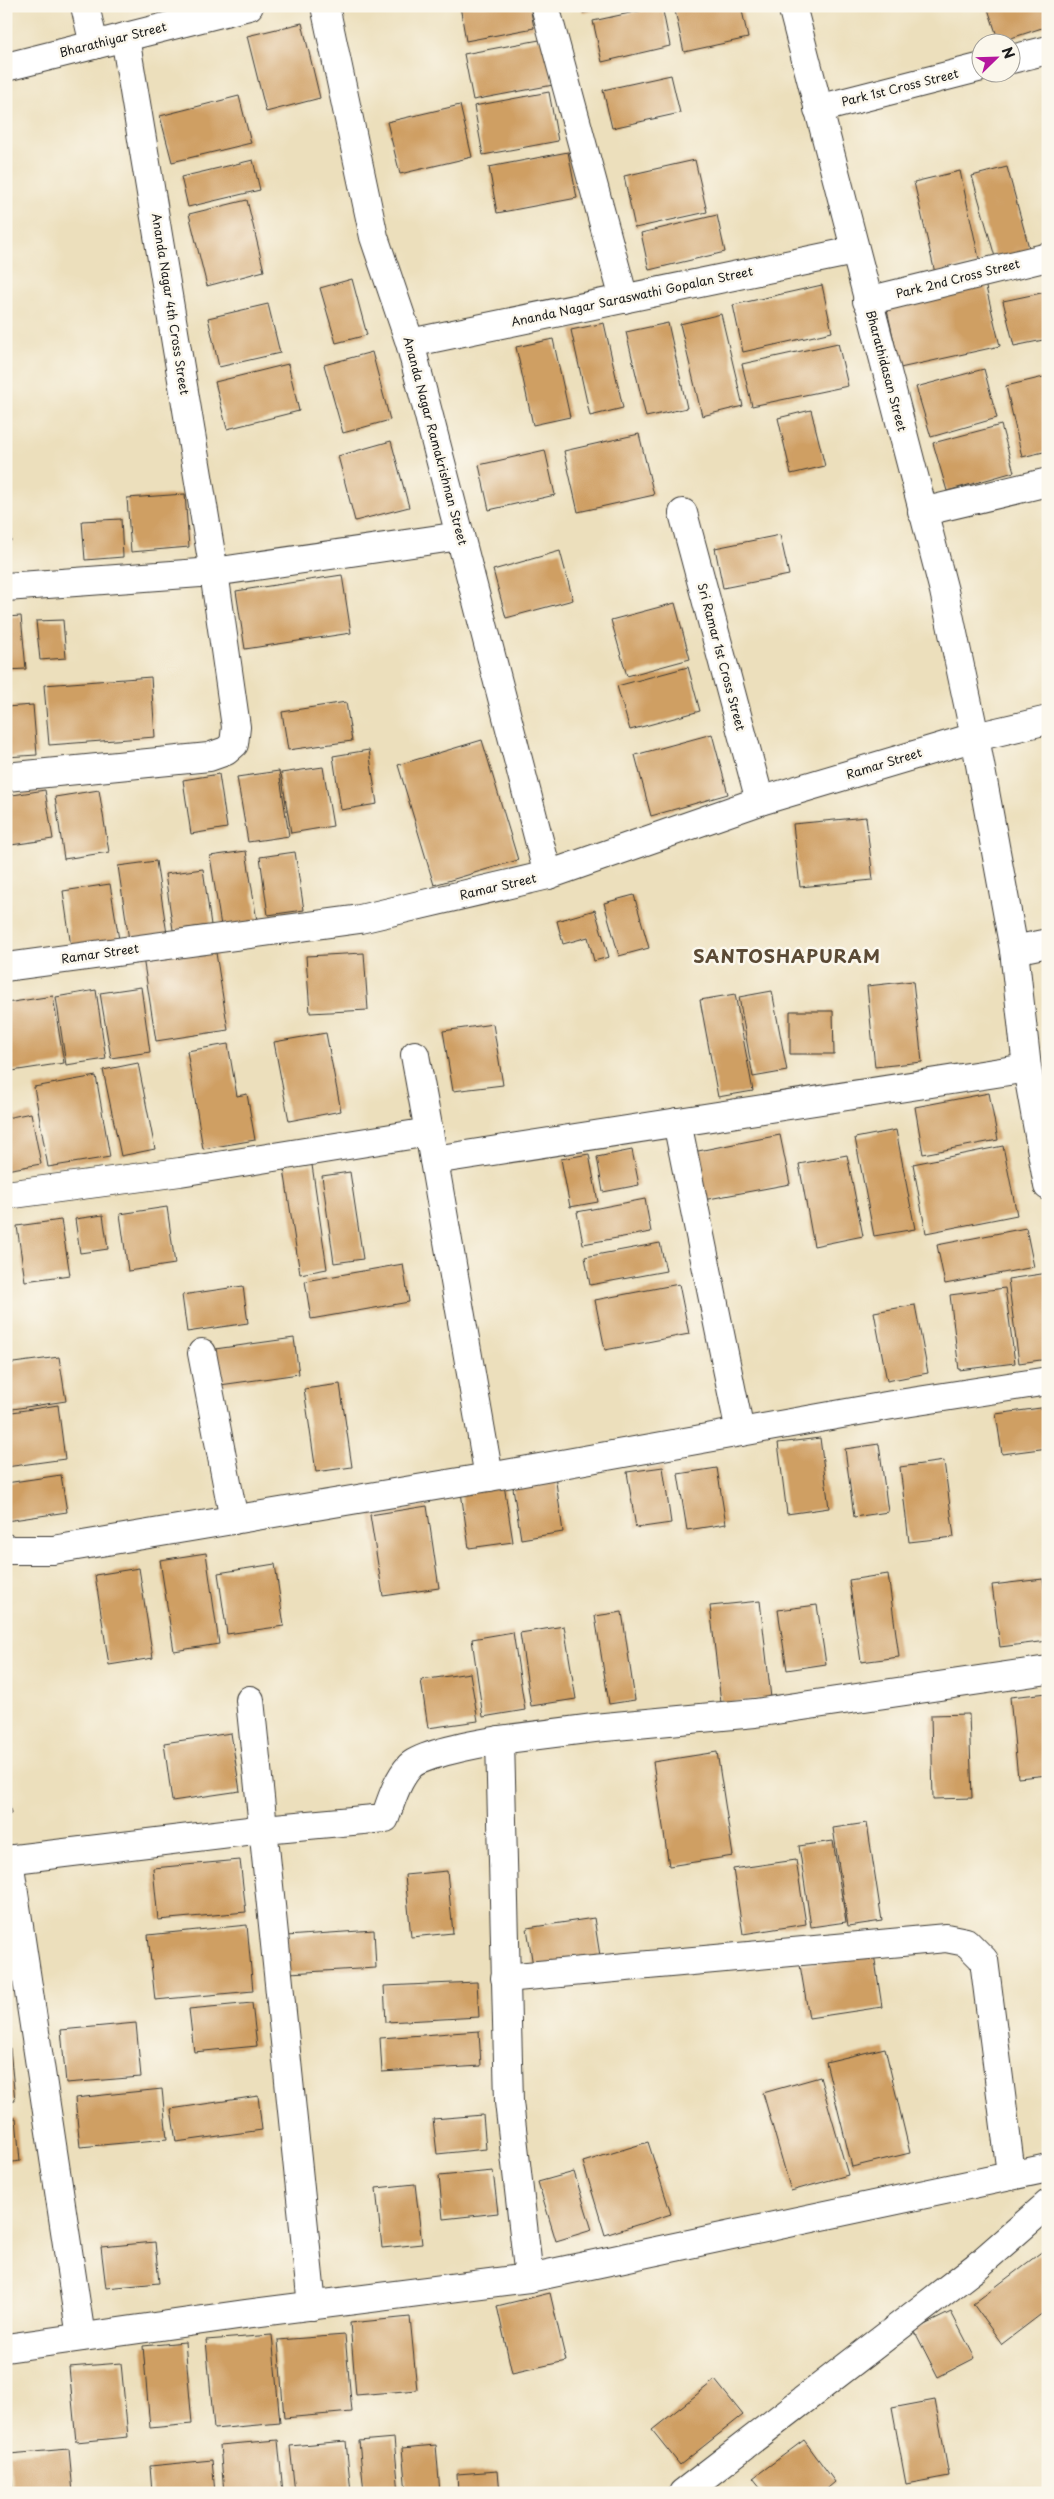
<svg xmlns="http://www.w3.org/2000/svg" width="1054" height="2499" viewBox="0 0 1054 2499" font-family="'Playpen Sans',sans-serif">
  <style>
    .building { fill: #cf9f64 }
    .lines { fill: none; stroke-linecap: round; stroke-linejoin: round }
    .minor-casing { stroke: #3b3934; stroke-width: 30 }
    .minor { stroke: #fff; stroke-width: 28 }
    .labels { text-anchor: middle; stroke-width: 5; stroke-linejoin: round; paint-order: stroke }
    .street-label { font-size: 12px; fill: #1c1c1c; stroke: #fbf7ec }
    .district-label { font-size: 18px; font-weight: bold; letter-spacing: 1px; fill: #5b4a35; stroke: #fbf7ec }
  </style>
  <rect width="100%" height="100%" fill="#fbf7ec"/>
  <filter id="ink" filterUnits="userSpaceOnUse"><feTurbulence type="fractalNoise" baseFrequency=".02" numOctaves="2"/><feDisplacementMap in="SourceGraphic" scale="10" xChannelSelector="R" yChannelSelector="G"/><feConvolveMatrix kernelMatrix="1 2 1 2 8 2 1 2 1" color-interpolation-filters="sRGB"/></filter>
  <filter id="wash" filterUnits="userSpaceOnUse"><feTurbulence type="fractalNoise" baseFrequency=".0096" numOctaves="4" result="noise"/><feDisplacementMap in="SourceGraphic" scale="20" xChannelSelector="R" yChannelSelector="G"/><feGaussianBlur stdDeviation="1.12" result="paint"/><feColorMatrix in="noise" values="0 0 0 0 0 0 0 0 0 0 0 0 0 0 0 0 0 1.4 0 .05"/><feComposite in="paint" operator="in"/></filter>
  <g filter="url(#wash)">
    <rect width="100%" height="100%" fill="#ecdfbc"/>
    <g id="blocks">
      <g class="building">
        <polygon points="460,6 530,6 534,28 466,41"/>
        <polygon points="581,6 609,6 609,7 583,13"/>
        <polygon points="662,6 670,46 602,62 593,21"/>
        <polygon points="674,6 741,6 748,38 684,52"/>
        <polygon points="987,6 1048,6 1048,26 999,42"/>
        <polygon points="302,23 320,98 266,112 247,36"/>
        <polygon points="545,39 553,85 473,100 464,54"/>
        <polygon points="671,75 680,113 612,128 603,90"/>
        <polygon points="549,92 558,141 483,155 474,106"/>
        <polygon points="239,96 251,143 172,162 160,116"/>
        <polygon points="460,105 472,157 400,174 387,122"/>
        <polygon points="568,152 577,198 497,213 489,167"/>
        <polygon points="253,160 260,190 188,207 181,177"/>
        <polygon points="695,160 707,212 635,228 624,176"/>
        <polygon points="1007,167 1031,255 997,264 972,176"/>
        <polygon points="960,171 980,263 935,273 914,182"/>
        <polygon points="247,200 264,271 207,286 189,214"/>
        <polygon points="717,215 725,252 649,270 641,233"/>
        <polygon points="352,279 367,335 336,343 320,288"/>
        <polygon points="984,279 1000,346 900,368 885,301"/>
        <polygon points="822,285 832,332 743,352 733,305"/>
        <polygon points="1046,292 1048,339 1014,346 1003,301"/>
        <polygon points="268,304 280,353 219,367 208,318"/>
        <polygon points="721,314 743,406 702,416 680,324"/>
        <polygon points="604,323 623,408 590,416 571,330"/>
        <polygon points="668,323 687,408 646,417 626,332"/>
        <polygon points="553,339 570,417 533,425 516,347"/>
        <polygon points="838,343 848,386 752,406 742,364"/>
        <polygon points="372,352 390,420 343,433 324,365"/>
        <polygon points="288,364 299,411 227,429 215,382"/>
        <polygon points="984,369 997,418 931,437 916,387"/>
        <polygon points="1048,376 1048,451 1022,457 1006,386"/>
        <polygon points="811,410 825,466 791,474 778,418"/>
        <polygon points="1001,425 1014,472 947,491 933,443"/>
        <polygon points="639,434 654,495 578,512 564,451"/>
        <polygon points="391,441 409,507 355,521 338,456"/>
        <polygon points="545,450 555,495 489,510 479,465"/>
        <polygon points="185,494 189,547 131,552 127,498"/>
        <polygon points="6,501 11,541 6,542"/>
        <polygon points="121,519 123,557 85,560 82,521"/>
        <polygon points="780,535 789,575 723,588 715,548"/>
        <polygon points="560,551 573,600 506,618 493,570"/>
        <polygon points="342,575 351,633 245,649 236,591"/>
        <polygon points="675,603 690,659 627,676 611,620"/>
        <polygon points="21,616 26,669 6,670 6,617"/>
        <polygon points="63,620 66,658 40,660 36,621"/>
        <polygon points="688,667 700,711 630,730 617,686"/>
        <polygon points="151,677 155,737 49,745 44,685"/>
        <polygon points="346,702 352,741 288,750 282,712"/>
        <polygon points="33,705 37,755 6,757 6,707"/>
        <polygon points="712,734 728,794 651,816 635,755"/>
        <polygon points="482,740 518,860 434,885 398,765"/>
        <polygon points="369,750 377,804 341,810 333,756"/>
        <polygon points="323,767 333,826 291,833 281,773"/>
        <polygon points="279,771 289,836 248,842 237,777"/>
        <polygon points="219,774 227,828 191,834 183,780"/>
        <polygon points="45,790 53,839 11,845 6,817 6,796"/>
        <polygon points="99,790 109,852 64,859 55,797"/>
        <polygon points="866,817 873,880 800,887 793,824"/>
        <polygon points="246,851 257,921 221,926 210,856"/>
        <polygon points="295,852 304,910 268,915 260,857"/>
        <polygon points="156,861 167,934 129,940 118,866"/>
        <polygon points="203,869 211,925 173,930 165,874"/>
        <polygon points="110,884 120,946 72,954 63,891"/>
        <polygon points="634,895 649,948 619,956 604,903"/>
        <polygon points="595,910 609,957 594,961 588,937 563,944 557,921"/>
        <polygon points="214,940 228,1030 156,1041 142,951"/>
        <polygon points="364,953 368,1010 310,1013 306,956"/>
        <polygon points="913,981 922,1062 875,1067 867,986"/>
        <polygon points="141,987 150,1052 111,1058 100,993"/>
        <polygon points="96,990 106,1059 66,1065 56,997"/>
        <polygon points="772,991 787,1071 753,1077 739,997"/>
        <polygon points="735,994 753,1091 718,1097 700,1000"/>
        <polygon points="53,996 64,1063 12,1071 6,1034 6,1003"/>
        <polygon points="790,1011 833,1011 834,1054 790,1054"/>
        <polygon points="493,1024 503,1085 453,1091 443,1031"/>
        <polygon points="326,1033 341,1111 289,1121 274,1042"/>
        <polygon points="228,1044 237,1096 247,1094 255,1140 203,1149 187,1051"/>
        <polygon points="138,1063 155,1149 121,1156 103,1070"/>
        <polygon points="96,1076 110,1157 48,1167 34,1087"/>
        <polygon points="989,1093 998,1140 923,1154 915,1107"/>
        <polygon points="31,1113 41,1164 6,1170 6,1118"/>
        <polygon points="896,1130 915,1229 874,1236 855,1138"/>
        <polygon points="780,1135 790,1184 703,1200 693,1152"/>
        <polygon points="1003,1146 1017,1215 926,1233 913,1164"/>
        <polygon points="632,1150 639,1185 603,1192 597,1157"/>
        <polygon points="589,1154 598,1202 570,1207 561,1159"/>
        <polygon points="847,1155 863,1236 814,1246 799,1164"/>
        <polygon points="312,1165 327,1269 300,1274 284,1169"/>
        <polygon points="350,1172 363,1259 334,1263 322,1176"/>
        <polygon points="645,1199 651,1232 583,1244 577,1212"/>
        <polygon points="167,1207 175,1264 128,1271 120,1214"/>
        <polygon points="103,1215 108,1249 80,1253 75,1219"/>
        <polygon points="61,1220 70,1275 25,1281 17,1226"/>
        <polygon points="1026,1228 1034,1267 945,1284 937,1245"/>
        <polygon points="660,1243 666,1271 590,1285 585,1257"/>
        <polygon points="403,1264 409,1302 311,1319 305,1281"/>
        <polygon points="1048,1273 1048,1359 1019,1363 1008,1279"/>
        <polygon points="679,1284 689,1334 605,1350 595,1300"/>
        <polygon points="243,1286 248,1323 187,1332 182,1295"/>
        <polygon points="1005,1288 1015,1363 959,1370 950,1295"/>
        <polygon points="6,1295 10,1317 6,1317"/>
        <polygon points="915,1305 928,1373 887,1381 874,1312"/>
        <polygon points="294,1338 299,1374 213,1386 208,1350"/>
        <polygon points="59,1357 66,1401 6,1410 6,1364"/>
        <polygon points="340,1384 352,1467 316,1472 304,1389"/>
        <polygon points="58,1405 65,1459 6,1467 6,1413"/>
        <polygon points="1048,1407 1048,1448 1002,1454 996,1414"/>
        <polygon points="820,1438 829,1508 787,1514 778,1443"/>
        <polygon points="879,1444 888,1512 854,1517 845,1449"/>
        <polygon points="944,1461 954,1537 909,1542 900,1467"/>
        <polygon points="663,1467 671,1523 636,1528 627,1472"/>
        <polygon points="717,1468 726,1524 687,1530 678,1474"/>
        <polygon points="61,1475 67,1512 6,1521 6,1483"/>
        <polygon points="555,1475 563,1532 521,1539 512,1481"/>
        <polygon points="504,1485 513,1542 469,1548 461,1492"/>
        <polygon points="427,1506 439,1588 383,1596 370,1515"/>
        <polygon points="206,1553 219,1644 174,1651 160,1560"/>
        <polygon points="275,1564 284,1626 227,1634 218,1573"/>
        <polygon points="139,1568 153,1658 109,1665 95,1575"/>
        <polygon points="888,1574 899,1657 861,1662 849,1580"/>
        <polygon points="1043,1579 1048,1614 1048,1641 1000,1647 992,1585"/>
        <polygon points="760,1601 771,1698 721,1703 710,1606"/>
        <polygon points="817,1605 826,1664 787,1670 778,1610"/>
        <polygon points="622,1612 635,1700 609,1704 595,1616"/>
        <polygon points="564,1626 576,1699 531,1706 520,1633"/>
        <polygon points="513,1632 525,1710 483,1717 472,1639"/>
        <polygon points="470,1673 478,1721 428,1728 421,1680"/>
        <polygon points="1048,1693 1048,1775 1018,1778 1010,1697"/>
        <polygon points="969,1714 972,1798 933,1799 931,1715"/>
        <polygon points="231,1733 240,1791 172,1801 164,1743"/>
        <polygon points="717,1752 733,1856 669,1866 653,1762"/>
        <polygon points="6,1786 11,1814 6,1815"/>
        <polygon points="867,1823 882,1921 848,1926 833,1828"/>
        <polygon points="833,1841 846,1922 811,1927 799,1846"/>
        <polygon points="240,1860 246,1912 158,1920 153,1868"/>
        <polygon points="796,1860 806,1924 743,1934 733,1869"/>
        <polygon points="447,1871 453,1933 411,1937 405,1875"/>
        <polygon points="594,1918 601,1962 534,1972 527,1928"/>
        <polygon points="247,1925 253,1991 155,2000 148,1935"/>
        <polygon points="374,1930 376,1968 289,1973 286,1936"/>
        <polygon points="874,1954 882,2007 809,2018 800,1965"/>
        <polygon points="477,1982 479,2017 386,2022 384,1986"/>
        <polygon points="252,2003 257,2046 194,2052 189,2009"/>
        <polygon points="136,2023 141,2077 66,2083 61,2030"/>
        <polygon points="479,2031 481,2066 382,2072 380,2038"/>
        <polygon points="6,2048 10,2048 15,2100 6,2101"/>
        <polygon points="885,2048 910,2153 852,2167 826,2062"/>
        <polygon points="820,2077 848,2175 791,2191 763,2093"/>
        <polygon points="162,2089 167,2139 80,2147 75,2098"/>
        <polygon points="258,2096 262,2130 176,2142 171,2109"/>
        <polygon points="483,2115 486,2149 437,2154 433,2119"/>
        <polygon points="16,2118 20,2161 6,2163 6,2119"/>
        <polygon points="648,2142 671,2214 605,2235 583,2162"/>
        <polygon points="493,2171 498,2213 443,2219 439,2176"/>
        <polygon points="574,2172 592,2230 556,2241 538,2182"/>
        <polygon points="415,2184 422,2244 382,2248 376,2188"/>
        <polygon points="155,2242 159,2283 106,2288 101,2247"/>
        <polygon points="1048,2247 1048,2309 1002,2344 973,2304"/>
        <polygon points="550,2293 566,2361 512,2373 497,2306"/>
        <polygon points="951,2312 975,2358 938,2377 914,2330"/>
        <polygon points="410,2317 417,2390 356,2395 350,2323"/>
        <polygon points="272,2335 280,2423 214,2429 206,2340"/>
        <polygon points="345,2335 352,2412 284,2418 278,2340"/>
        <polygon points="185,2342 192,2424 150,2428 143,2346"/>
        <polygon points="121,2363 128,2437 76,2442 69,2367"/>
        <polygon points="715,2380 743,2415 680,2465 652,2430"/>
        <polygon points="935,2400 949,2476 906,2484 892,2408"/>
        <polygon points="394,2438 399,2493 364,2493 359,2441"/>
        <polygon points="278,2440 283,2493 224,2493 220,2445"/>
        <polygon points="804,2440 835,2482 822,2493 765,2493 753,2478"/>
        <polygon points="346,2441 351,2493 295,2493 290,2446"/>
        <polygon points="436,2445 440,2493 406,2493 402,2448"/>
        <polygon points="69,2449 73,2493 13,2493 9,2454"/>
        <polygon points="212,2460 215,2493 152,2493 150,2466"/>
        <polygon points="498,2471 500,2493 458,2493 457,2474"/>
      </g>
    </g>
  </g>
  <g filter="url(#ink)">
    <use href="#blocks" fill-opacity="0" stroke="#3b3934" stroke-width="1"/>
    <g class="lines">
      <defs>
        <g id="minor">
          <polyline points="85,6 94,45"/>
          <polyline points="325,6 374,237 410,343 548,875"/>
          <polyline points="545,6 624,299"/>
          <polyline points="792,6 944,591 975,737 1014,950 1027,1068 1048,1186"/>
          <polyline points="1012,59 1048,50"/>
          <polyline points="6,67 249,6"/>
          <polyline points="818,109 982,67"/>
          <polyline points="867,301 1048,257"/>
          <polyline points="410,343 854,251"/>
          <polyline points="922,512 1048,482"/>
          <polyline points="683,513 760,801"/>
          <polyline points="6,587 214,572 460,536"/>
          <polyline points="6,777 209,757 226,751 234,744 236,727 214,572 125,37"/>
          <polyline points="1014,950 1048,943"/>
          <polyline points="6,967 360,919 548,875 760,801 975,737 1048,720"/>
          <polyline points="415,1055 429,1132"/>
          <polyline points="677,1122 740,1432"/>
          <polyline points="434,1160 1027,1068"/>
          <polyline points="6,1195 180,1172 429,1132 489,1477"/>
          <polyline points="202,1353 234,1520"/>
          <polyline points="6,1548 10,1550 53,1550 489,1477 892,1405 1048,1381"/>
          <polyline points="250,1700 312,2306"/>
          <path d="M 6,1860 L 264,1829 L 385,1818 C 391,1801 397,1780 410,1766 C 421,1754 482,1743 500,1740"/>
          <polyline points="9,1860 81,2337"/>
          <polyline points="505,1978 946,1938 966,1942 984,1960 1011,2174"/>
          <polyline points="529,2278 1048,2168"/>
          <polyline points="6,2348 245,2314 529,2278 509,2102 500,1740 594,1728 755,1713 1048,1670"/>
          <polyline points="683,2493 976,2267 1048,2204"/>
        </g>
      </defs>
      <use href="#minor" class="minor-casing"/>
      <use href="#minor" class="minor"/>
    </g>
  </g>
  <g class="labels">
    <g class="street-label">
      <text transform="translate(113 40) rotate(-14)" y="4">Bharathiyar Street</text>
      <text transform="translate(900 88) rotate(-14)" y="4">Park 1st Cross Street</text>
      <text transform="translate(958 279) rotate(-14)" y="4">Park 2nd Cross Street</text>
      <text transform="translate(632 297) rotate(-12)" y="4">Ananda Nagar Saraswathi Gopalan Street</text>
      <text transform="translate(170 304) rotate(81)" y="4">Ananda Nagar 4th Cross Street</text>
      <text transform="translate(886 371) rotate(75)" y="4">Bharathidasan Street</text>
      <text transform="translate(435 441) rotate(75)" y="4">Ananda Nagar Ramakrishnan Street</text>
      <text transform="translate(721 657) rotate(75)" y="4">Sri Ramar 1st Cross Street</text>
      <text transform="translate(884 764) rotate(-17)" y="4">Ramar Street</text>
      <text transform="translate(498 887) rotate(-13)" y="4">Ramar Street</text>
      <text transform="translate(100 954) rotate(-8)" y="4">Ramar Street</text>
    </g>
    <g class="district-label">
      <text x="787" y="963">SANTOSHAPURAM</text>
    </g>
  </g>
  <rect width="1054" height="2499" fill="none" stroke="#fbf7ec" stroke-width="25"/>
  <g transform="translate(996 58) rotate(67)"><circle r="24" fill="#fbf7ec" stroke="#a29f99"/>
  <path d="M0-4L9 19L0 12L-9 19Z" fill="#b5179e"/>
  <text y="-8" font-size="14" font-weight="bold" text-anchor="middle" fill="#1c1c1c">N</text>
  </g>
</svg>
